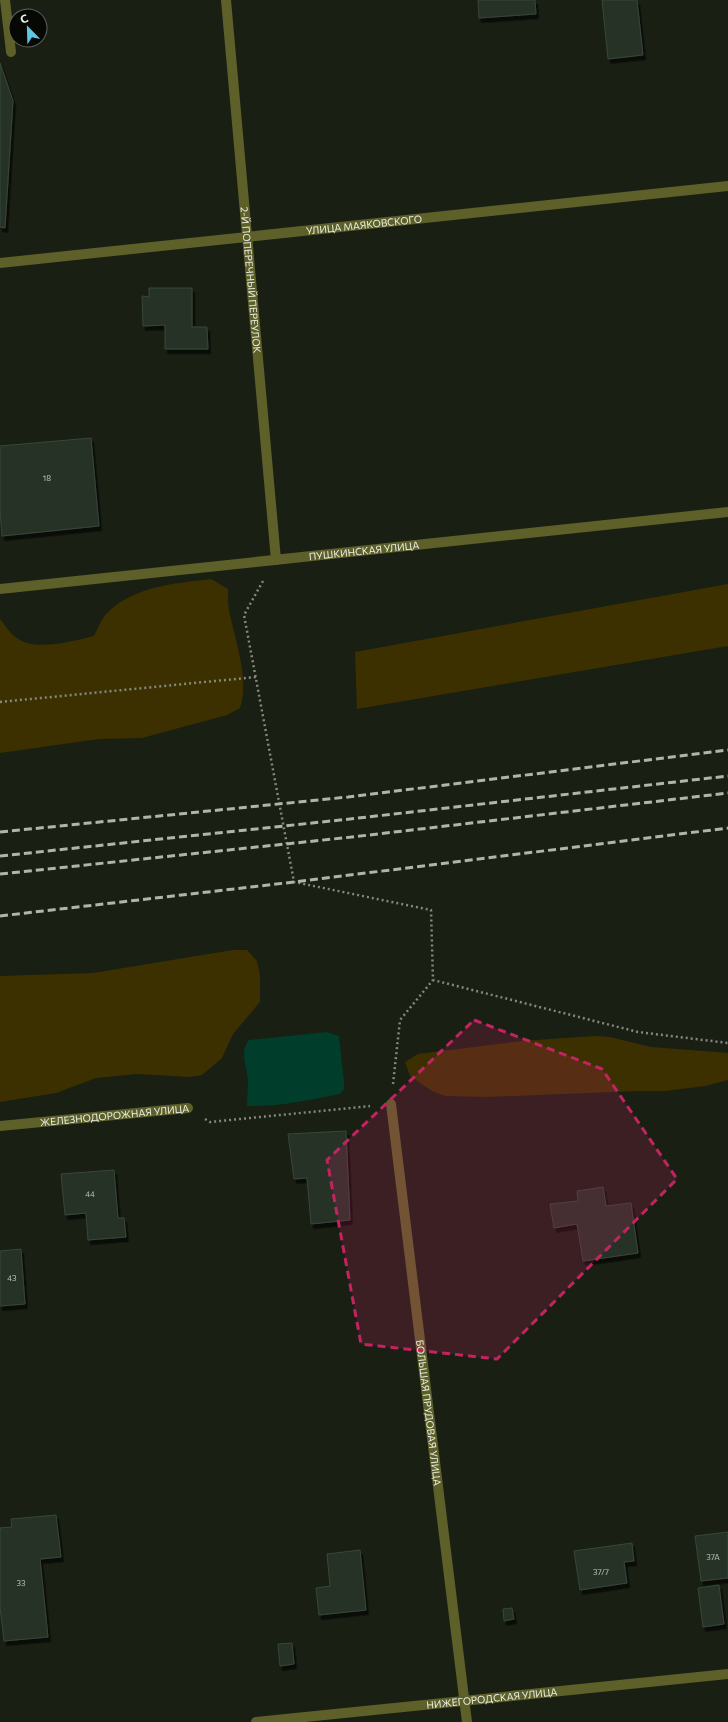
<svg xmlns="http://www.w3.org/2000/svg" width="728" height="1722" viewBox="0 0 728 1722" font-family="Commissioner,sans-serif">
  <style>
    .green { fill: #3d3000 }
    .water { fill: #003d2a }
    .building { fill: #263227; stroke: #39463a; filter: url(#shadow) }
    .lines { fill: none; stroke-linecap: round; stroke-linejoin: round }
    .path { stroke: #83897e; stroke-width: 2.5; stroke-dasharray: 2 3; stroke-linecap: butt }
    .minor { stroke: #5e6029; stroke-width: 10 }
    .rail { stroke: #b0b5ab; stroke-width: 3; stroke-dasharray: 8 4; stroke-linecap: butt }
    .marked { fill: #c42362; fill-opacity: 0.2; stroke: #c42362; stroke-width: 3; stroke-dasharray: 8 5; stroke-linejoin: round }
    .labels { text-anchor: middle; stroke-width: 3.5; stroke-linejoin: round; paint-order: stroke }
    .number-label { font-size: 8px; fill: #b9c0b6 }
    .street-label { font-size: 10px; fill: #eaefe6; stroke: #060804 }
  </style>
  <defs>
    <filter id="shadow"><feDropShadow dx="2.5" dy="4.5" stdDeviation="0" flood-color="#0009"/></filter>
  </defs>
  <rect width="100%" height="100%" fill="#191f13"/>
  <g class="green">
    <path d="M 211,579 L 228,589 C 228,596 228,604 229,611 C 235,638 250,682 240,708 L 227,715 L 142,738 L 99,739 L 0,753 L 0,619 C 5,625 10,634 17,638 C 35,652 73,641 94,636 C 98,628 102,618 108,612 C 134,586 178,583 211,579 Z"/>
    <polygon points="728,584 728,646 357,709 355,652"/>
    <polygon points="233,950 247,950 257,961 260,975 260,1002 233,1034 222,1058 202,1075 189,1077 137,1074 96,1078 56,1093 0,1102 0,976 93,973"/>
    <polygon points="595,1036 610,1037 651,1047 728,1053 728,1080 705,1086 665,1091 637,1091 486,1097 445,1096 432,1091 410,1076 405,1062 418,1054 521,1041"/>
  </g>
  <path class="water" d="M 327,1032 L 339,1036 L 344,1082 L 344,1089 L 340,1094 C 310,1100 278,1107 247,1106 C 247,1097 248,1089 248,1080 C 247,1066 239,1052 249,1040 Z"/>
  <g class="building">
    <polygon points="478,0 535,0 536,14 479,18"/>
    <polygon points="602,0 637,0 643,55 608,59"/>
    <polygon points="0,63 13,101 5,228 0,227"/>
    <polygon points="149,288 192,288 192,327 207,327 208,349 165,349 165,325 143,326 142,296 149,297"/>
    <polygon points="91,438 99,526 2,536 0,511 0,446"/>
    <polygon points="346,1131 350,1220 311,1224 307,1178 294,1179 288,1134"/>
    <polygon points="114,1170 118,1218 124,1218 126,1237 88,1240 86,1213 65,1215 61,1174"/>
    <polygon points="603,1187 606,1206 631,1203 638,1253 583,1261 577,1224 554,1228 550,1204 578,1201 577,1191"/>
    <polygon points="21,1249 25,1304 0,1306 0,1251"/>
    <polygon points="56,1515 61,1557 40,1559 48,1637 4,1641 0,1607 0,1528 12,1527 11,1519"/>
    <polygon points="728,1532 728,1578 701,1581 695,1536"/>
    <polygon points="632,1543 634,1561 624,1562 627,1583 580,1590 574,1551"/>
    <polygon points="360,1550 366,1610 319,1615 316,1588 330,1586 327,1554"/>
    <polygon points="719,1585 724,1624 703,1627 698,1588"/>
    <polygon points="512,1608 514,1619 504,1621 503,1609"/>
    <polygon points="292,1643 294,1664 280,1666 278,1644"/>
  </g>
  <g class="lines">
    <g class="path">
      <polyline points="263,581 244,615 294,882 431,910 433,980 638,1032 728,1043"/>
      <polyline points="0,702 256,677"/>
      <polyline points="393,1084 400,1020 433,980"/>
      <polyline points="205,1119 210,1122 370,1106"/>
    </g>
    <g class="minor">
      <polyline points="5,0 11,52"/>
      <path id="s1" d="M 226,0 L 276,560"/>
      <path id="s2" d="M 0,263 L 728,186"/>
      <path id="s3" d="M 0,589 L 728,512"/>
      <path id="s4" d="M 391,1104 L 467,1722"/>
      <path id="s5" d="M 0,1126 L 188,1108"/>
      <path id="s6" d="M 256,1722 L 728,1674"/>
    </g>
    <g class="rail">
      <polyline points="0,832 348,797 728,750"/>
      <polyline points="0,856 350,819 728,776"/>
      <polyline points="0,874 352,837 728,793"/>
      <polyline points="0,916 294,882 728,828"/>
    </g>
  </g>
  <path class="marked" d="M 474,1020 L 602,1069 L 677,1179 L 497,1359 L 361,1344 L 327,1160 Z"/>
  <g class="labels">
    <g class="number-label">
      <text x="47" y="481">18</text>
      <text x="90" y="1197">44</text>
      <text x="12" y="1281">43</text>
      <text x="713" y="1560">37А</text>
      <text x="601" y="1575">37/7</text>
      <text x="21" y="1586">33</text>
    </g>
    <g class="street-label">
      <text dy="4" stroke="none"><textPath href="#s2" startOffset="366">УЛИЦА МАЯКОВСКОГО</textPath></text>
      <text dy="4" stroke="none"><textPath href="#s1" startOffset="281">2-Й ПОПЕРЕЧНЫЙ ПЕРЕУЛОК</textPath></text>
      <text dy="4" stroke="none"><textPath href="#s3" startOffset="366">ПУШКИНСКАЯ УЛИЦА</textPath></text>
      <text dy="4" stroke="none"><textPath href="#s5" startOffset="115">ЖЕЛЕЗНОДОРОЖНАЯ УЛИЦА</textPath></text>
      <text dy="4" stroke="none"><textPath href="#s4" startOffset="311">БОЛЬШАЯ ПРУДОВАЯ УЛИЦА</textPath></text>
      <text dy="4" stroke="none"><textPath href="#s6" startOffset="237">НИЖЕГОРОДСКАЯ УЛИЦА</textPath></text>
    </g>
  </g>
  <g transform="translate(28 28) rotate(337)"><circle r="19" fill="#060804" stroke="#61645e"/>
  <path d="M0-3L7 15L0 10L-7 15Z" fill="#5dc7e8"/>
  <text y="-6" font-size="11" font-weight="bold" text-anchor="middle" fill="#eaefe6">С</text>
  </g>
</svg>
